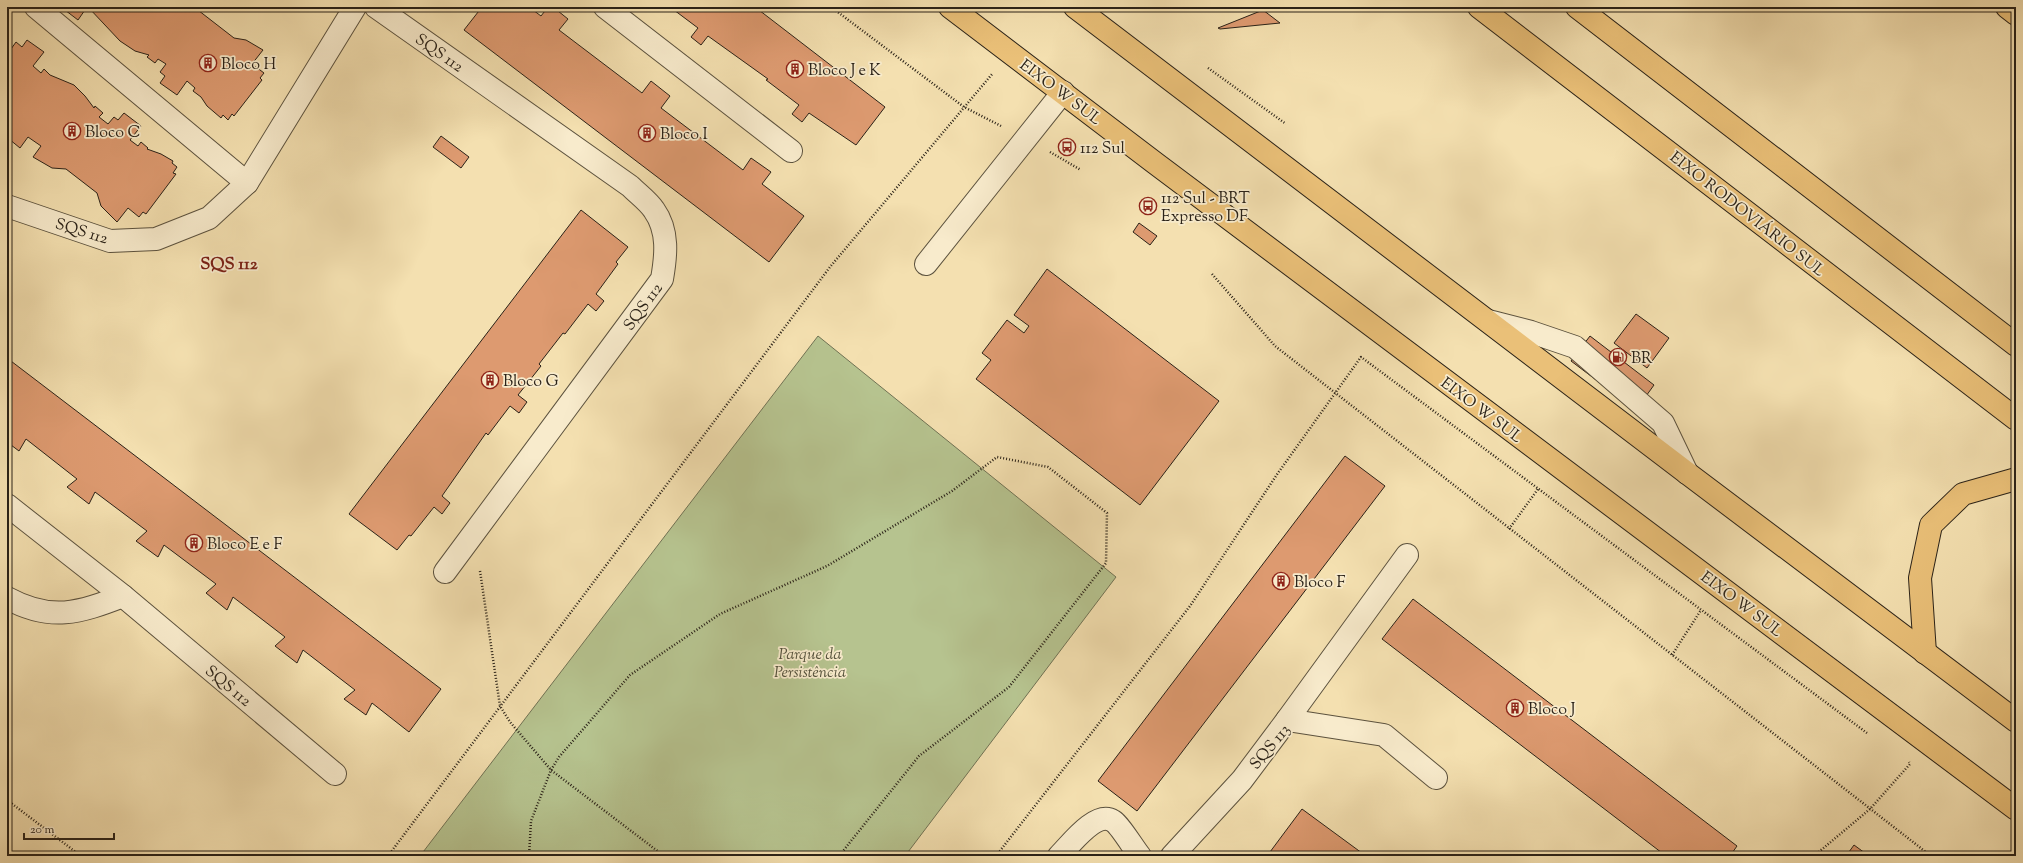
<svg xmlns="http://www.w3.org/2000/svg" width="2023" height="863" viewBox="0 0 2023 863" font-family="'Sorts Mill Goudy',serif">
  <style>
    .green { fill: #b6c38f; stroke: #707254 }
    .building { fill: #dd9a70; stroke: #2a2218 }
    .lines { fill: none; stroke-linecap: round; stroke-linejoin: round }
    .minor-casing { stroke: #5c523e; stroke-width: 24 }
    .major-casing { stroke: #2a2218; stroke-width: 24 }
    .highway-casing { stroke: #2a2218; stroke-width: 24 }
    .path { stroke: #2a2218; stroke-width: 2.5; stroke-dasharray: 1 2; stroke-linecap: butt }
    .minor { stroke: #f8ebcc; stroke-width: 22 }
    .major { stroke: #eac078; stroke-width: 22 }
    .highway { stroke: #eac078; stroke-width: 22 }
    .labels { text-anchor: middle; stroke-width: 3.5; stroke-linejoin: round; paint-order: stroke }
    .street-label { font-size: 16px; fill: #2a2218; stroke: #f8ebcc }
    .poi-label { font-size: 16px; fill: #2a2218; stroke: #f8ebcc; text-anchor: start }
    .park-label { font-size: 16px; font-style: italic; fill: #54523c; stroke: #f8ebcc }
    .neighbourhood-label { font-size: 17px; font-weight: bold; fill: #7a1f14; stroke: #f8ebcc }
  </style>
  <rect width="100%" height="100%" fill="#f4e0b0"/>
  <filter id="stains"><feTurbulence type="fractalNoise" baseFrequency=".005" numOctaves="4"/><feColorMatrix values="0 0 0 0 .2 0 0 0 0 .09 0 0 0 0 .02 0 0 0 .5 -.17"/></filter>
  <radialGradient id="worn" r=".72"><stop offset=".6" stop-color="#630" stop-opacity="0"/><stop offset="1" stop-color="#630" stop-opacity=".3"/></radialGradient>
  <polygon class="green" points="818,336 1116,577 905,856 420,856"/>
  <g class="building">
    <polygon points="61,7 87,7 78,20"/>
    <polygon points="88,7 194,7 234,38 246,40 263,50 252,64 264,73 260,78 262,80 234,116 232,114 228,120 223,115 221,118 207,106 201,97 193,91 195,88 187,81 177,95 160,83 165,76 160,72 166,64 158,59 155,63 147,57 149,55 135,51 120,41"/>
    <polygon points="482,7 529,7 541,16 548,7 553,7 568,19 559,30 642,93 651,81 670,96 661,108 743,170 751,158 771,172 762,184 804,216 769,262 464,30"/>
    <polygon points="670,7 755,7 885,107 856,145 809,113 802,122 792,114 799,105 766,80 768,79 708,36 701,45 691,37 698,28"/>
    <polygon points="1263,10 1280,23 1220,29 1218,28"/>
    <polygon points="27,40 44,52 33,66 41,73 44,69 50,75 74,85 85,96 94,108 95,106 103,113 99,117 108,124 114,117 118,120 124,113 141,126 130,140 138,146 141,142 148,148 147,149 161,154 173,161 172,163 177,167 173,173 176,174 146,214 143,212 139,217 128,208 117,222 101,206 97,193 66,169 52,168 33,157 41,146 28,137 20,148 9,139 7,136 7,47 11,49 16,42 22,47"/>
    <polygon points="441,136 469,157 461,168 433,147"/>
    <polygon points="581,210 628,247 616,262 618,264 596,294 604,301 596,311 588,304 565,334 563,333 539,364 541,366 518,395 527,402 519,413 510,406 488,435 486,433 442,496 450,503 442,514 434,507 411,536 409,535 397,550 349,514"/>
    <polygon points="1139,223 1157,236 1150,245 1133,232"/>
    <polygon points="1047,269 1219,401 1140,505 976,379 991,360 982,353 1007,320 1024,333 1029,326 1014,315"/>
    <polygon points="1636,314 1669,338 1647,368 1614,343"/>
    <polygon points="1590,336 1654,385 1636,410 1571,361"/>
    <polygon points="7,358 441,689 409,732 372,703 366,715 344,699 355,690 303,650 297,663 275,646 285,637 233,597 227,610 206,593 216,584 164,545 158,557 136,541 147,531 95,492 89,504 67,487 77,479 26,439 19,451 7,442"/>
    <polygon points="1345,456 1385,486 1137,811 1098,781"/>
    <polygon points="1413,599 1737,846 1730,856 1666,856 1382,639"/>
    <polygon points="1302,809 1366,856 1267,856"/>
    <polygon points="1854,845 1869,856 1846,856"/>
  </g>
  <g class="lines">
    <defs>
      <g id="minor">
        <polyline points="36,7 247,183"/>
        <path d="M 376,7 L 630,186 C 638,194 648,201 654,210 C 669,231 666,256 662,279 L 445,572"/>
        <polyline points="605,7 791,151"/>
        <polyline points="7,206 110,241 156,239 209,218 247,183 355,7"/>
        <polyline points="926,264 1063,92"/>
        <polyline points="1488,321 1531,332 1575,347 1663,423 1687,473"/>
        <polyline points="7,505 123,596 335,774"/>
        <path d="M 7,598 C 51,622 79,613 123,596"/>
        <polyline points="1287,720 1407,555"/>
        <path d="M 1059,856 C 1070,845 1096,810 1113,821 C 1120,825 1134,849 1140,856"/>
        <polyline points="1172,856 1242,780 1287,720 1384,735 1436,778"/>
      </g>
      <g id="major">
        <polyline points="950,7 1155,163 2016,809"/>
        <polyline points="1075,7 1687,473 2016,721"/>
        <polyline points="2007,7 2016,14"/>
      </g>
      <g id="highway">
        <polyline points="1479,7 2016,419"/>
        <polyline points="1577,7 2016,345"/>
        <polyline points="1925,653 1920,578 1931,525 1963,494 2016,479"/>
      </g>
    </defs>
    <use href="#minor" class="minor-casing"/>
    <use href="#major" class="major-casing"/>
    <use href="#highway" class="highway-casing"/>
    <g class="path">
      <polyline points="831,7 964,107 1001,126"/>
      <polyline points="1208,68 1286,124"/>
      <polyline points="1050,152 1081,170"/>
      <polyline points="1212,274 1275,346 1931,856"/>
      <polyline points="1509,529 1538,489"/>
      <polyline points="480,571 500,706 510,722 551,770 664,856"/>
      <polyline points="1672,655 1701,610"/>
      <polyline points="7,800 81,856"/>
      <polyline points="388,856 830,267 993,73"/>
      <polyline points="529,856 531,821 551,770 559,757 630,675 720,614 827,566 952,491 997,457 1048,467 1107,513 1106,563 1009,687 919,756 839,856"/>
      <polyline points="996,856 1190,606 1278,473 1361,357 1867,733"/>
      <polyline points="1814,856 1870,809 1910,764 1909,762"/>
    </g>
    <use href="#minor" class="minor"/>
    <use href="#major" class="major"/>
    <use href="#highway" class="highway"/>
  </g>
  <defs>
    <symbol id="building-ring" viewBox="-11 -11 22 22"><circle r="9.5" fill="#f8ebcc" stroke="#8f2418" stroke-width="1.5"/><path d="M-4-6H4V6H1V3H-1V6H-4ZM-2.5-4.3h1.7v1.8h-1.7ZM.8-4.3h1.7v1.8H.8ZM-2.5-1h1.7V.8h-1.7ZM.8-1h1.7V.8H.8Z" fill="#8f2418"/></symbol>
    <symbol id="bus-ring" viewBox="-11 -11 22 22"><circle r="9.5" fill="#f8ebcc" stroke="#8f2418" stroke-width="1.5"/><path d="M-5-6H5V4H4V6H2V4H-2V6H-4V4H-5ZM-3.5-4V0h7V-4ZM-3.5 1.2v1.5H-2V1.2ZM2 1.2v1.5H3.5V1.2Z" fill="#8f2418"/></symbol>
    <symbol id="fuel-ring" viewBox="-11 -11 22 22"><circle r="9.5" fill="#f8ebcc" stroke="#8f2418" stroke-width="1.5"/><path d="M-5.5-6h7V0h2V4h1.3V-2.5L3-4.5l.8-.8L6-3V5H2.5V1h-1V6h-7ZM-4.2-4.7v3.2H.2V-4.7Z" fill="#8f2418"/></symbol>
  </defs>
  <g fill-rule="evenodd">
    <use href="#building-ring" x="198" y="53" width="20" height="20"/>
    <use href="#building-ring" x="785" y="59" width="20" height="20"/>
    <use href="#building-ring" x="62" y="121" width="20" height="20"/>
    <use href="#building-ring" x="637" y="123" width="20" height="20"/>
    <use href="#bus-ring" x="1057" y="137" width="20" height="20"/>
    <use href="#bus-ring" x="1138" y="196" width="20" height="20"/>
    <use href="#fuel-ring" x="1608" y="347" width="20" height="20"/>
    <use href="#building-ring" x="480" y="370" width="20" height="20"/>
    <use href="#building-ring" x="184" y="533" width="20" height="20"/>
    <use href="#building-ring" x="1271" y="571" width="20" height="20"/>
    <use href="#building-ring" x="1505" y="698" width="20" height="20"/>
  </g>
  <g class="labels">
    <g class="street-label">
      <text transform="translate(440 52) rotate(35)" y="6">SQS 112</text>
      <text transform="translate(1061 91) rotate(37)" y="6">EIXO W SUL</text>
      <text transform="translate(1748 213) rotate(38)" y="6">EIXO RODOVIÁRIO SUL</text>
      <text transform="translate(82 230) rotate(17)" y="6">SQS 112</text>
      <text transform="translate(642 306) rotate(-54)" y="6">SQS 112</text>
      <text transform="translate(1482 409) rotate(37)" y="6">EIXO W SUL</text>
      <text transform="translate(1742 603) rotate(37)" y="6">EIXO W SUL</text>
      <text transform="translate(229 685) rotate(40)" y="6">SQS 112</text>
      <text transform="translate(1269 746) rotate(-50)" y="6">SQS 113</text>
    </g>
    <g class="poi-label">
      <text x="221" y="69">Bloco H</text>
      <text x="808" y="75">Bloco J e K</text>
      <text x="85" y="137">Bloco C</text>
      <text x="660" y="139">Bloco I</text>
      <text x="1080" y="153">112 Sul</text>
      <text x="1161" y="203">112 Sul - BRT<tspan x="1161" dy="18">Expresso DF</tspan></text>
      <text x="1631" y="363">BR</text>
      <text x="503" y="386">Bloco G</text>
      <text x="207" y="549">Bloco E e F</text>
      <text x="1294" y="587">Bloco F</text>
      <text x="1528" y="714">Bloco J</text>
    </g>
    <g class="park-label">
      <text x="810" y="659">Parque da<tspan x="810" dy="18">Persistência</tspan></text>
    </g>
    <g class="neighbourhood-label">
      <text x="229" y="269">SQS 112</text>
    </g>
  </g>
  <rect width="2023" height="863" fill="none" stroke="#f4e0b0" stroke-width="24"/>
  <rect x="8" y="8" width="2007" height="847" fill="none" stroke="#2a2218" stroke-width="2"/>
  <rect x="12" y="12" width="1999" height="839" fill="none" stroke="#2a2218"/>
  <path d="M24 833v6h90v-6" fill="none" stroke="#2a2218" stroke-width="2"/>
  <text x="30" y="833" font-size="12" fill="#2a2218" stroke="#f8ebcc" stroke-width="3" paint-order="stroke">20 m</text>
  <rect width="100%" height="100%" filter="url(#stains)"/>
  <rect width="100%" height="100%" fill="url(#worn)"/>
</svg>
